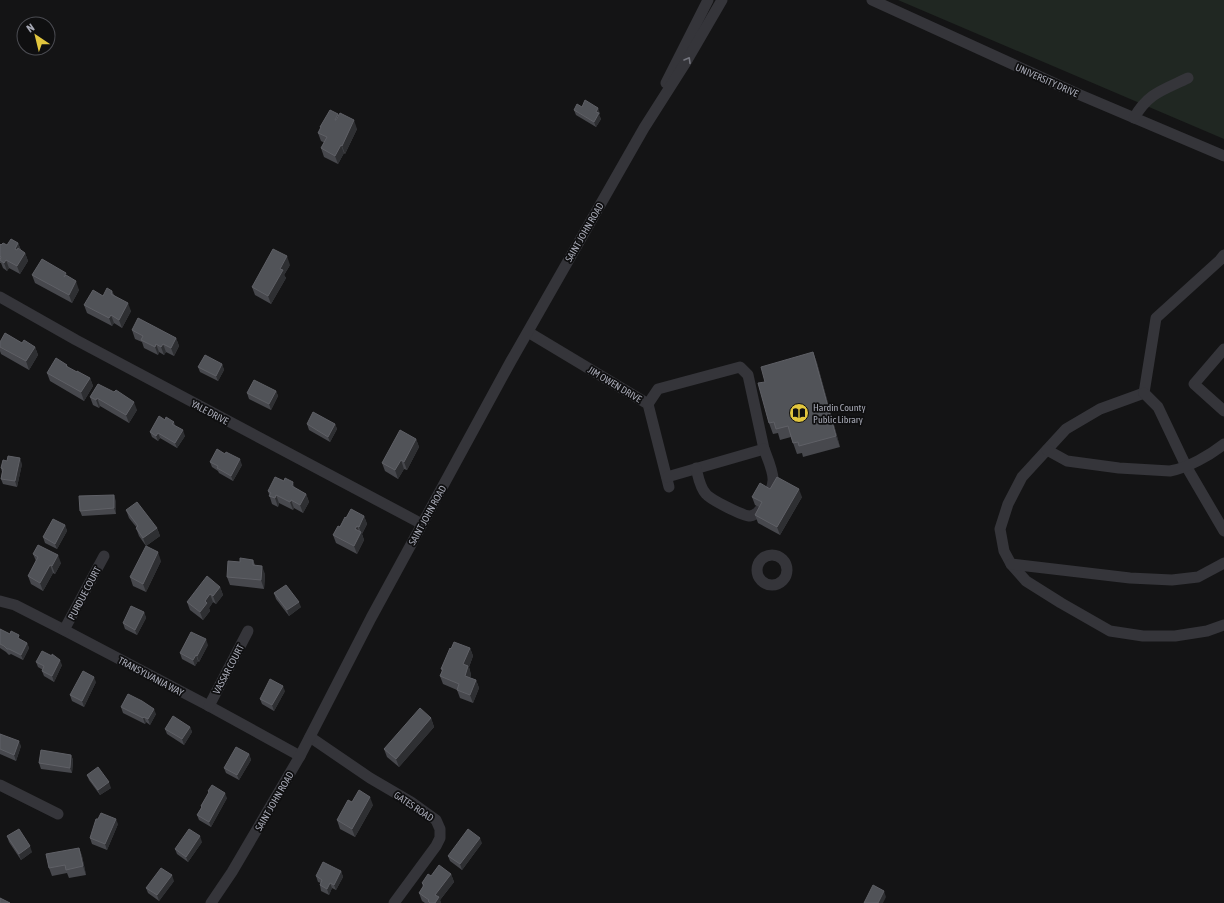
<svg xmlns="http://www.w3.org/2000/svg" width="1224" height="903" viewBox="0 0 1224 903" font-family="'Asap Condensed',sans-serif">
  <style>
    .green { fill: #202722 }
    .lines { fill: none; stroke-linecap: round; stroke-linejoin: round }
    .minor { stroke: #35353a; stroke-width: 11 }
    .wall { fill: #47484d }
    .shaded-wall { fill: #2e2f32 }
    .building { fill: #515358; stroke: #5f6066 }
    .oneway { stroke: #73747d }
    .labels { text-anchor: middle; stroke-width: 3.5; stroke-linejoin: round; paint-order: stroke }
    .street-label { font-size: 10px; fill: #a6a8b4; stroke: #0f0f10 }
    .poi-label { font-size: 10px; fill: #a6a8b4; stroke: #0f0f10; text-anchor: start }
  </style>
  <rect width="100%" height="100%" fill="#141415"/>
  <polygon class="green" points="898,0 1224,0 1224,139"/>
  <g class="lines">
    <g class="minor">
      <polyline points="872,0 1078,94 1224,156"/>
      <polyline points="666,83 708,0"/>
      <path d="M 1134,118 C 1148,93 1163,90 1188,78"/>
      <polyline points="0,297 76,340 422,524"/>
      <polyline points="528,332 648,404 669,487"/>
      <polyline points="1224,349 1194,384 1224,411"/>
      <polyline points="1144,393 1100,409 1066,429 1022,477 1008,504 1000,529 1004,551 1011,564 1026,581 1061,603 1110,631 1143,636 1175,636 1207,631 1224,625"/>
      <polyline points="1144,393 1156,318 1220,260 1224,255"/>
      <polyline points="1144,393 1158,407 1186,466 1224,531"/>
      <polyline points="648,404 658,389 740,367 748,375 764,449 667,477"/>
      <path d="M 1047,450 L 1067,461 L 1119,468 L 1170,471 C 1188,468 1210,455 1224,444"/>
      <path d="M 696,468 C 698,476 700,488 706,494 C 711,500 743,516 750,516 C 761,515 772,491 773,481 C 774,473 767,457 764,449"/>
      <circle cx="772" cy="570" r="15"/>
      <polyline points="1011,564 1130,578 1172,580 1198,577 1224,563"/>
      <polyline points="0,601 15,605 64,630 209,706 300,756"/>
      <polyline points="64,630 104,556"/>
      <polyline points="209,706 248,631"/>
      <polyline points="310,737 370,778 411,802 436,820 440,829 440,838 436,846 394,903"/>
      <polyline points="0,785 58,814"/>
      <polyline points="211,903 232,872 300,756 371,618 511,361 644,128 686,62 722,0"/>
    </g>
  </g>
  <g class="wall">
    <polygon points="582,107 600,113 599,115 601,119 596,127 576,115 574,110"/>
    <polygon points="338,114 339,116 357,129 345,154 344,153 338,164 324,157 321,148 325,143 321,141 318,133 321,128 320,127"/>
    <polygon points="18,243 21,250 25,253 28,261 20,274 9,268 7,271 3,268 1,263 0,263 0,244 1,245 7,245"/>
    <polygon points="290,265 284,275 286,278 271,304 255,295 252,287"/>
    <polygon points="32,275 67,276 79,290 72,303 35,283"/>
    <polygon points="112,291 114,295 131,311 122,328 114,323 112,326 87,313 84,305"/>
    <polygon points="132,330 176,338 179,346 174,356 166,352 164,355 159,352 158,355 144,348 142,342 135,339"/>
    <polygon points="0,342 22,343 35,347 38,355 29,370 1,354 0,351"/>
    <polygon points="813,352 817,363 840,447 803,457 802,453 797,454 791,437 780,440 778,433 773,434 769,423 765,382"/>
    <polygon points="222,364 224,370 218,381 200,372 198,367"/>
    <polygon points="67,365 68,368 77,372 90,378 93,386 84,401 50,381 47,373"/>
    <polygon points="98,384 137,410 129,423 100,406 99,408 93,405 90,397"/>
    <polygon points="276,391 278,396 271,410 249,399 247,393"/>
    <polygon points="165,420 174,422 175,426 185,436 177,448 160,438 158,441 152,437 150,432"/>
    <polygon points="307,424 335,424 337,429 330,442 309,430"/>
    <polygon points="416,439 419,447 407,470 404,469 398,479 385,471 382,463"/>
    <polygon points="225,454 242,465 233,481 219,473 218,471 212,467 210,462"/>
    <polygon points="22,464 17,487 3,484 1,479 2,472 1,468"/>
    <polygon points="295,488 306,494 309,502 303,513 294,508 293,510 279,503 278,507 272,504 268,491"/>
    <polygon points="770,489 802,497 780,535 758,523 755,515 759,507 755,505 752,497"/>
    <polygon points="116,501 116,514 82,516 80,511"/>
    <polygon points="126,510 157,528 160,536 146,546 139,536 136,528 137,528 129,518"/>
    <polygon points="364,516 367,524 362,534 364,540 357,554 336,543 333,535 346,518"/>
    <polygon points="65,525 67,531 57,549 45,543 43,537"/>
    <polygon points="33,554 61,563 55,574 53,573 43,591 31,584 28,576 36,561"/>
    <polygon points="253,560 255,565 265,574 264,589 230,585 227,577 240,562"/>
    <polygon points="161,561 146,592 133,586 130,577"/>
    <polygon points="220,587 223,595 216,604 213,602 209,608 210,611 203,620 190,610 187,602"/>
    <polygon points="274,593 301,607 289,616 276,599"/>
    <polygon points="144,612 146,618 137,635 125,629 123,623"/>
    <polygon points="0,629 27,643 29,648 23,660 11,654 9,655 6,652 0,648"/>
    <polygon points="208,645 199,662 198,661 195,666 182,659 180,653"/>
    <polygon points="470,648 473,656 469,667 471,675 470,678 476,680 479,688 473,703 460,698 457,690 443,684 440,676 442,671 441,669 451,649"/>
    <polygon points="36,662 62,665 54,682 44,676 42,671 43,670 38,667"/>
    <polygon points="96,682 84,707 72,701 70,695"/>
    <polygon points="285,691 274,711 262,704 260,699"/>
    <polygon points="121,707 156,714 150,725 146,722 145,724 123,713"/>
    <polygon points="431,718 434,727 399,767 387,757 384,749"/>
    <polygon points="190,727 192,732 184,745 167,734 165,729"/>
    <polygon points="0,734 21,746 16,761 0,754"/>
    <polygon points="249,754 251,760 239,780 226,773 224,768"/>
    <polygon points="71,755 73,760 72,773 41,769 39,763"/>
    <polygon points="87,775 111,788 100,795 89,780"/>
    <polygon points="208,791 227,798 211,827 199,820 197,815 201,808 201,806 209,794"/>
    <polygon points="352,802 373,805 355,837 340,829 337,820"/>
    <polygon points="118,824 107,850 92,844 90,838"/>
    <polygon points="7,836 32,852 21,860 9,842"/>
    <polygon points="202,842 188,862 177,854 175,849"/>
    <polygon points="482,843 462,870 450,861 448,856"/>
    <polygon points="79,848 82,856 86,875 69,878 67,873 52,876 49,868"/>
    <polygon points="341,871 343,877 336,890 332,888 329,895 321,891 320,885 321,883 318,882 316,876"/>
    <polygon points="451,874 454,882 440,900 441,903 425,903 422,901 419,893 423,887 422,883 431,876"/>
    <polygon points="174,881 159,901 148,893 146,888"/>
  </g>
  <g class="shaded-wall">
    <polygon points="598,108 600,113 599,115 601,119 596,127 594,122 596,112"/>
    <polygon points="338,114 341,122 335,120"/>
    <polygon points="354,120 357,129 345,154 342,146"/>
    <polygon points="341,145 344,153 338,164 335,156"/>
    <polygon points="18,243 21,251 18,257 15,249"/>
    <polygon points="25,253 28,261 20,274 17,266"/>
    <polygon points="287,256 290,265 284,275 286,278 271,304 268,296 280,269"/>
    <polygon points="6,260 9,268 7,271 4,263"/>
    <polygon points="76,281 79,290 72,303 69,295"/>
    <polygon points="128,303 131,311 122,328 119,320"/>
    <polygon points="111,315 114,323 112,326 109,318"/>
    <polygon points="176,338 179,346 174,356 171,348"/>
    <polygon points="156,344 159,352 158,355 155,347"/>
    <polygon points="163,344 166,352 164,355 161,347"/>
    <polygon points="35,347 38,355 29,370 26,361"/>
    <polygon points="813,352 817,363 840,447 836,436"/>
    <polygon points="222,364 224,370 218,381 216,376"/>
    <polygon points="90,378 93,386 84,401 81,392"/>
    <polygon points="276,391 278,396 271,410 269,404"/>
    <polygon points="97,398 100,406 99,408 96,400"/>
    <polygon points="134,402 137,410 129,423 126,415"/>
    <polygon points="335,424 337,429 330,442 328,437"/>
    <polygon points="183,430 185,436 177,448 175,443"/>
    <polygon points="158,433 160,438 158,441 156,436"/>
    <polygon points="416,439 419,447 407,470 404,462"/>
    <polygon points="20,458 22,464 17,487 15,481"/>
    <polygon points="240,459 242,465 233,481 231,476"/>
    <polygon points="401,460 404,469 398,479 395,470"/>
    <polygon points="293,482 296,491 292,486"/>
    <polygon points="799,489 802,497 780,535 777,527"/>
    <polygon points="306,494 309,502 303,513 300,505"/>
    <polygon points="114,495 116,501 116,514 114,508"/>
    <polygon points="276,495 279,503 278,507 275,498"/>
    <polygon points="291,500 294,508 293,510 290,502"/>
    <polygon points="364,516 367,524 362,534 364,540 357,554 354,546 361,533 359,527"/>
    <polygon points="65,525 67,531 57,549 55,544"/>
    <polygon points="357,526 360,534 355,529"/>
    <polygon points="157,528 160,536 146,546 143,538"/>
    <polygon points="158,552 161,561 146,592 143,584"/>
    <polygon points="58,555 61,563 55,574 52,566"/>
    <polygon points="50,565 53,573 43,591 40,583"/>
    <polygon points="262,566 265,574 264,589 261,580"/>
    <polygon points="220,587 223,595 216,604 213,596"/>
    <polygon points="210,594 213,602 209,608 210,611 203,620 200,612 205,601"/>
    <polygon points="299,602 301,607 289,616 287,610"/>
    <polygon points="144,612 146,618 137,635 135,630"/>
    <polygon points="206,639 208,645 199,662 197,656"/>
    <polygon points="27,643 29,648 23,660 21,655"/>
    <polygon points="470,648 473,656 469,667 471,675 468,684 465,676 463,664"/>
    <polygon points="196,655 198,661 195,666 193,660"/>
    <polygon points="60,660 62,665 54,682 52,676"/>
    <polygon points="94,677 96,682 84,707 82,701"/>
    <polygon points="476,680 479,688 473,703 470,695"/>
    <polygon points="283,686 285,691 274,711 272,705"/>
    <polygon points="154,709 156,714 150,725 148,719"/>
    <polygon points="144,717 146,722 145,724 143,718"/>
    <polygon points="431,718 434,727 399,767 396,759"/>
    <polygon points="190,727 192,732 184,745 182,739"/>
    <polygon points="19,741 21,746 16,761 14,755"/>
    <polygon points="249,754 251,760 239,780 237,775"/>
    <polygon points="71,755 73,760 72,773 70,768"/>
    <polygon points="109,782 111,788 100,795 98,790"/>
    <polygon points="225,793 227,798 211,827 209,822"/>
    <polygon points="370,797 373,805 355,837 352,829"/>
    <polygon points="116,819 118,824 107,850 105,844"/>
    <polygon points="200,836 202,842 188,862 186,857"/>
    <polygon points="480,838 482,843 462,870 460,864"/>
    <polygon points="30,846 32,852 21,860 19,854"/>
    <polygon points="79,848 82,856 86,875 83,866"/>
    <polygon points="341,871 343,877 336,890 334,885"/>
    <polygon points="451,874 454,882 440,900 441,903 435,903 435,895"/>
    <polygon points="172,875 174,881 159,901 157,895"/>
    <polygon points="330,883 332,888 329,895 327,889"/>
    <polygon points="884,891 886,897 883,903 878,903"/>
  </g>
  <g class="building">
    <polygon points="585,100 598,108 596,112 599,113 594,122 574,110 577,104 582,107"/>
    <polygon points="330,110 338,114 335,120 336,120 340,113 354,120 342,146 341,145 335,156 321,148 327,137 318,133 321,127 320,127"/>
    <polygon points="11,239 18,243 15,249 17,250 18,248 25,253 17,266 6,260 4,263 0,260 1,257 0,256 0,244 1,245 3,243 7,245"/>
    <polygon points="273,249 287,256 280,269 283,270 268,296 252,287"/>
    <polygon points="42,259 66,273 64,277 66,275 76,281 69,295 32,275"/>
    <polygon points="107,288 112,291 111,294 128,303 119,320 111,315 109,318 84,305 93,290 103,296"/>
    <polygon points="138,318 176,338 171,348 163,344 161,347 156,344 155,347 141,340 143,336 132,330"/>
    <polygon points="5,333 22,343 24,340 35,347 26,361 0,347 0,342"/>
    <polygon points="813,352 836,436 799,446 798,442 793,443 788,426 776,429 774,422 769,423 758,383 765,382 761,367"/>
    <polygon points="205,355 222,364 216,376 198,367"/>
    <polygon points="56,358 67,365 66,366 77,372 77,371 90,378 81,392 47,373"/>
    <polygon points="254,380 276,391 269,404 247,393"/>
    <polygon points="98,384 114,392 116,390 134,402 126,415 97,398 96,400 90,397"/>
    <polygon points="313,412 335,424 328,437 307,424"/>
    <polygon points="159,416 165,420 166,417 174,422 172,424 183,430 175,443 158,433 156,436 150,432"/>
    <polygon points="400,430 416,439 404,462 401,460 395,470 382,463"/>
    <polygon points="217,449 225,454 226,452 240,459 231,476 217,468 218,466 210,462"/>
    <polygon points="8,456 20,458 15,481 1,479 3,469 1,468 3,460 7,461"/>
    <polygon points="275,477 284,481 285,478 293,482 292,486 306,494 300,505 291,500 290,502 276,495 275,498 269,496 271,493 268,491"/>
    <polygon points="777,477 799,489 777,527 755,515 762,502 752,497 760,483 770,489"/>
    <polygon points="114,495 114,508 80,511 79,496"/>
    <polygon points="137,502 157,528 143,538 136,528 138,526 126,510"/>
    <polygon points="351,509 364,516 359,527 357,526 355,529 361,532 354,546 333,535 338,526 340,527 345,517 346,518"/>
    <polygon points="53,519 65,525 55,544 43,537"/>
    <polygon points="38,545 58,555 52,566 50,565 40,583 28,576 38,557 33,554"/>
    <polygon points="146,546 158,552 143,584 130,577"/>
    <polygon points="240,558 253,560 253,565 262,566 261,580 227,577 228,561 240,562"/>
    <polygon points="207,576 220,587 213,596 210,594 205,601 207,603 200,612 187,602"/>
    <polygon points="286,585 299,602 287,610 274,593"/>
    <polygon points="131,606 144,612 135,630 123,623"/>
    <polygon points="0,629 10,634 11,631 19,635 18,638 27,643 21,655 9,649 7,649 4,646 0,644"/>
    <polygon points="191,632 206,639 197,656 196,655 193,660 180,653"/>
    <polygon points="454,642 470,648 463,664 468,666 465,676 476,680 470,695 457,690 459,684 440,676 443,669 441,669 450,648 451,649"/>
    <polygon points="42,651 52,656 52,654 60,660 52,676 42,671 44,666 36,662"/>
    <polygon points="83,671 94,677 82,701 70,695"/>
    <polygon points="270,679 283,686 272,705 260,699"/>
    <polygon points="128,694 142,701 154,709 148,719 144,717 143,718 121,707"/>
    <polygon points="420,708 431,718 396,759 384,749"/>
    <polygon points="173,716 190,727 182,739 165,729"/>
    <polygon points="0,734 19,741 14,755 0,749"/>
    <polygon points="236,747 249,754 237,775 224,768"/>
    <polygon points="41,750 71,755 70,768 39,763"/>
    <polygon points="98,767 109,782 98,790 87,775"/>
    <polygon points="212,785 225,793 209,822 197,815 202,807 201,806 209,792 208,791"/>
    <polygon points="359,790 370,797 352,829 337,820 348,800 352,802"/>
    <polygon points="101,813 116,819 105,844 90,838 96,819 98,819"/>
    <polygon points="19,829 30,846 19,854 7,836"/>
    <polygon points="189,829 200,836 186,857 175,849"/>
    <polygon points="468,829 480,838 460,864 448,856"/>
    <polygon points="79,848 83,866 66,870 65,865 49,868 46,854"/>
    <polygon points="323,862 341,871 334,885 330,883 327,889 320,885 322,880 316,876"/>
    <polygon points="439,865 451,874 435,895 439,897 435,903 430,903 428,901 429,900 419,893 424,885 422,883 428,874 431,876"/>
    <polygon points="161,868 172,875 157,895 146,888"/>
    <polygon points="873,885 884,891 878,903 864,903"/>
    <polygon points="0,898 10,903 0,903"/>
  </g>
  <defs><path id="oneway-chevron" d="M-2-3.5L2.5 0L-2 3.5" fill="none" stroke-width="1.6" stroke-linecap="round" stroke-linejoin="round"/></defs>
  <use class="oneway" href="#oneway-chevron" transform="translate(688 60) rotate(-60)"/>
  <defs>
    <symbol id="library-disc" viewBox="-11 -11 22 22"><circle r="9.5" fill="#e2c63e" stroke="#0f0f10"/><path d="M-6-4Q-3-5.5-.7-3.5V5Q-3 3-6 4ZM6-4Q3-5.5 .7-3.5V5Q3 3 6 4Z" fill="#111"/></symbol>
  </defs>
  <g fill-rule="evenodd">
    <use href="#library-disc" x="788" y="402" width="22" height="22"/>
  </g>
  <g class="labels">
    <g class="street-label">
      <text transform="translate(1047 80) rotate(24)" y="4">UNIVERSITY DRIVE</text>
      <text transform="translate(584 232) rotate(-60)" y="4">SAINT JOHN ROAD</text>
      <text transform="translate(615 384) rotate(31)" y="4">JIM OWEN DRIVE</text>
      <text transform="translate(210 412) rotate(28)" y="4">YALE DRIVE</text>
      <text transform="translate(427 515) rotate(-61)" y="4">SAINT JOHN ROAD</text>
      <text transform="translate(84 593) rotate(-62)" y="4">PURDUE COURT</text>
      <text transform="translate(228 669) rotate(-62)" y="4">VASSAR COURT</text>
      <text transform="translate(151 676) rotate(28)" y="4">TRANSYLVANIA WAY</text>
      <text transform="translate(274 801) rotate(-60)" y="4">SAINT JOHN ROAD</text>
      <text transform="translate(414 806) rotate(34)" y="4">GATES ROAD</text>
    </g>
    <g class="poi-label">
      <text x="813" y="411">Hardin County<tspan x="813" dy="12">Public Library</tspan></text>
    </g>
  </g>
  <g transform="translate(36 36) rotate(325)"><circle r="19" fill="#0f0f10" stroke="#4b4c52"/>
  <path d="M0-3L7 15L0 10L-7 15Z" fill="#e2c63e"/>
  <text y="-6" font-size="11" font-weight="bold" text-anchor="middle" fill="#a6a8b4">N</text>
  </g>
</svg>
